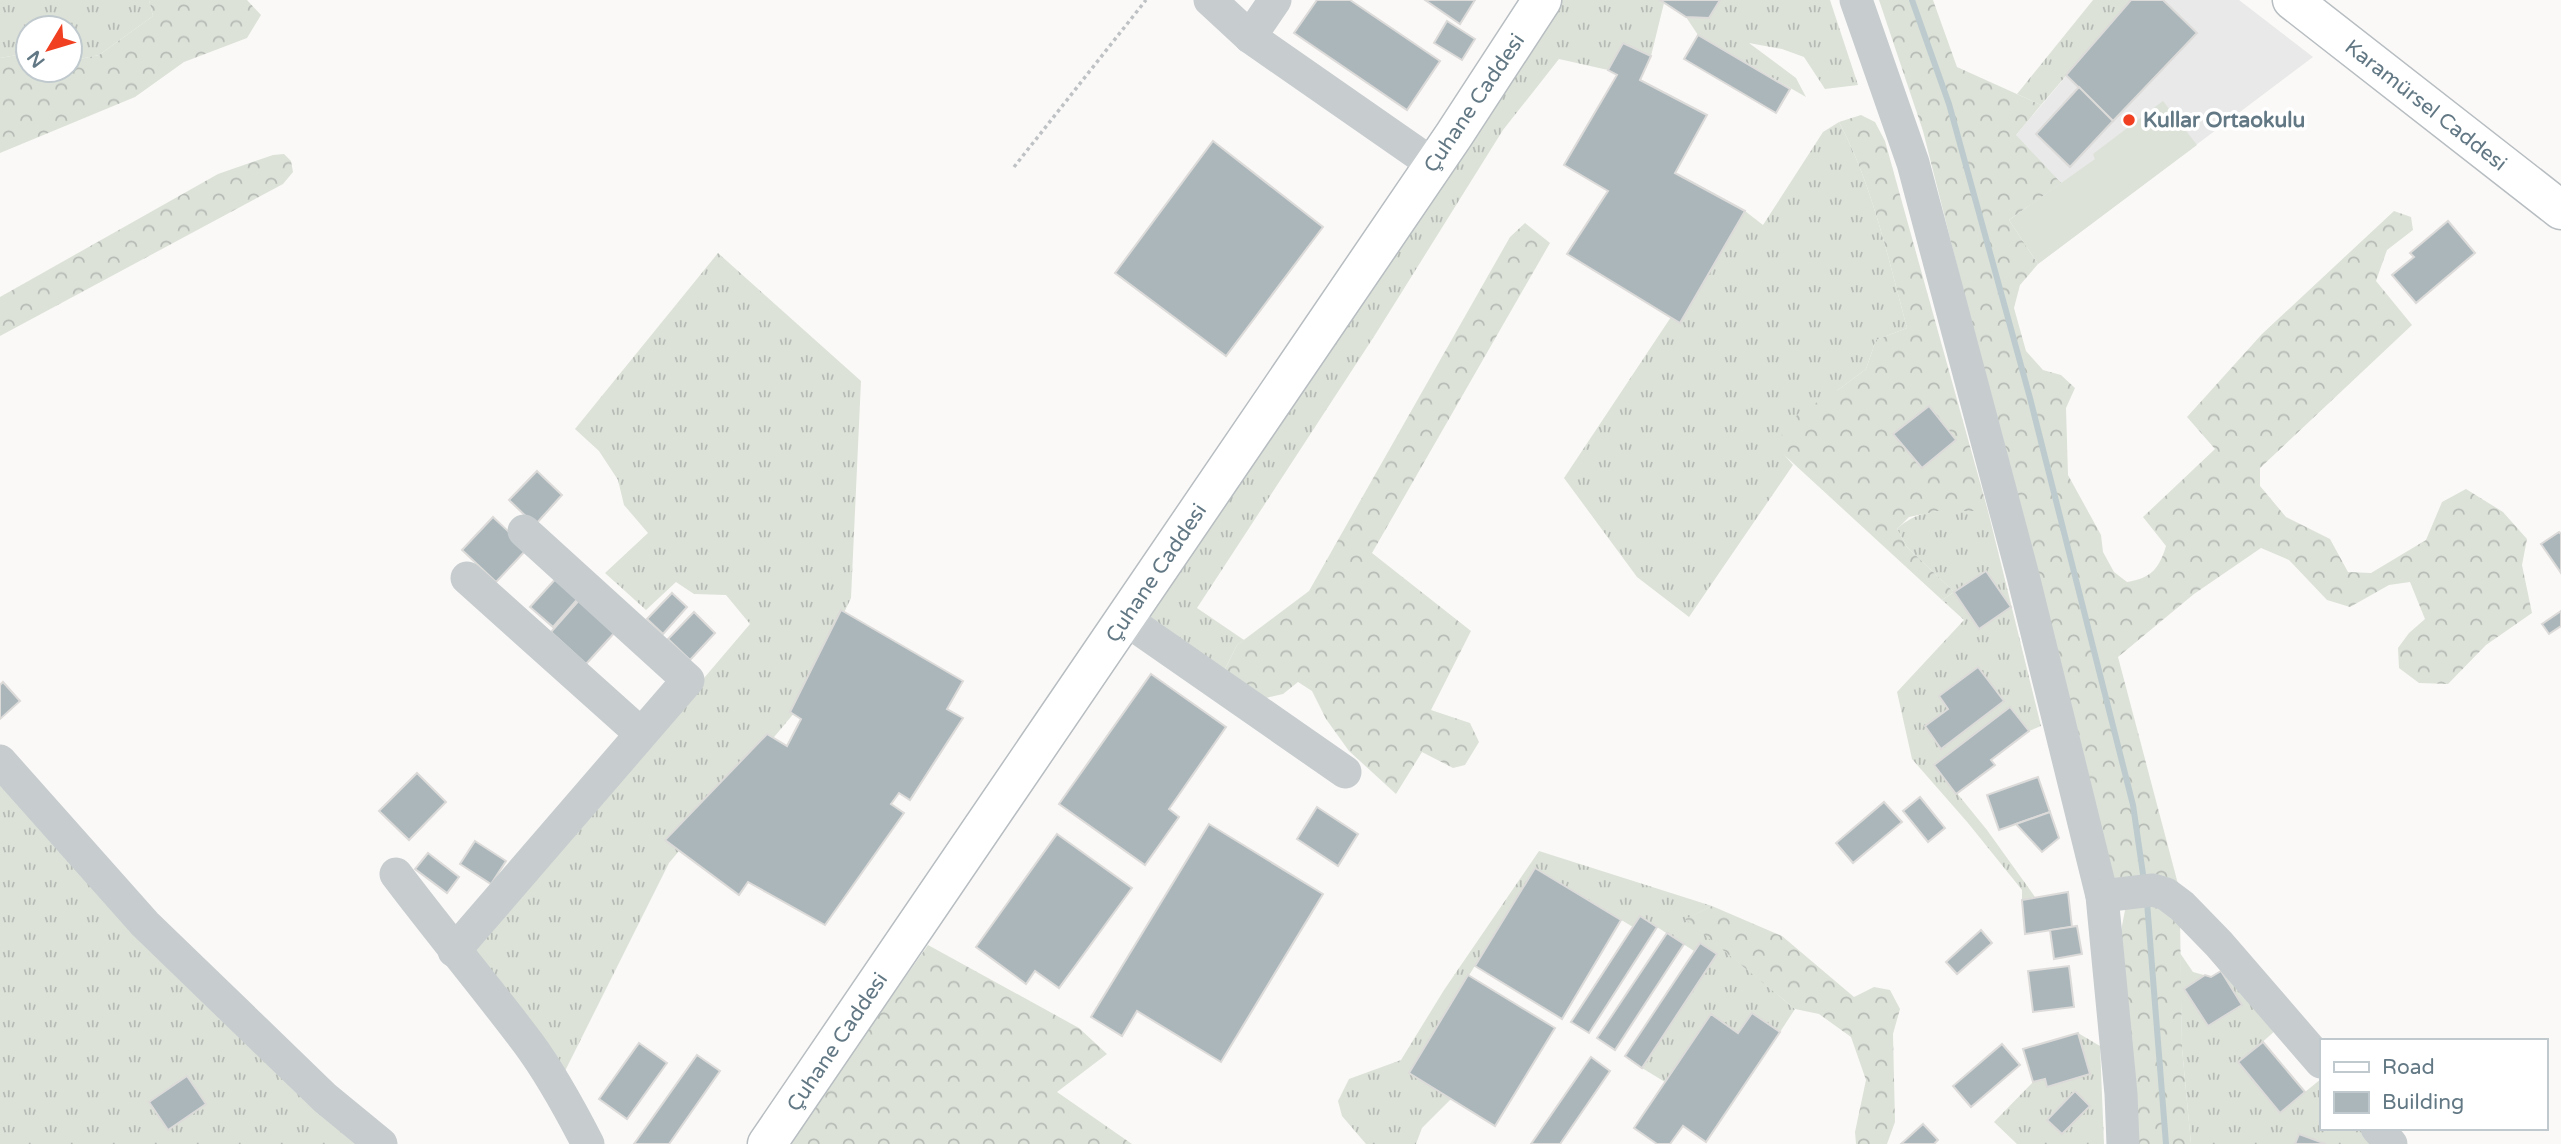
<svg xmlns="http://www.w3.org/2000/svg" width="2561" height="1144" viewBox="0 0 2561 1144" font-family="'Varela Round',sans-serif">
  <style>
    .built { fill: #e8e9e8 }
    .grass { fill: url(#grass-tufts) }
    .forest { fill: url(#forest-crowns) }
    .pitch { fill: #dce2d8 }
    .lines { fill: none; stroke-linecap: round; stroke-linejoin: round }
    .stream { stroke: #bdcbce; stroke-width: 6 }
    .building { fill: #abb6bb; stroke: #dcdbd9; stroke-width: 2 }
    .major-casing { stroke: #b7bdc1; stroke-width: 41 }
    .path { stroke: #bec2c4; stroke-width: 3.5; stroke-dasharray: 3.5 3.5; stroke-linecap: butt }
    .minor { stroke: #c7cccf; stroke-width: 33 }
    .major { stroke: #fff; stroke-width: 38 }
    .poi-dot { fill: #f03f21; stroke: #fff; stroke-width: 2.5 }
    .labels { text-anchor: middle; stroke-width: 7; stroke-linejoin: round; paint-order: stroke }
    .street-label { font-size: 21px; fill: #627884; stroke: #fff }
    .poi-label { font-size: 21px; font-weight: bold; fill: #627884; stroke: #fff; text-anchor: start }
  </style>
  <defs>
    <pattern id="grass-tufts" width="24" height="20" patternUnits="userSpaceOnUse" patternTransform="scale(1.75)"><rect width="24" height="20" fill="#dce2d8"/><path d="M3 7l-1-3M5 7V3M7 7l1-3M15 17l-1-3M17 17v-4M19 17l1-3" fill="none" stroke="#b6bcb5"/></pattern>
    <pattern id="forest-crowns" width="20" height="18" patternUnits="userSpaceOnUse" patternTransform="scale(1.75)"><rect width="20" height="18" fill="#dce2d8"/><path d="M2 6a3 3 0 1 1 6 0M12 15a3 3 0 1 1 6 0" fill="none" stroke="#b6bcb5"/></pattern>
  </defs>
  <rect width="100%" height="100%" fill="#faf9f7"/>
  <polygon class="built" points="2131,0 2239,0 2313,57 2038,264 2016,135"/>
  <g class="grass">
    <polygon points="0,0 149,0 153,16 99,55 70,61 70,28 28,28 28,53 0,58"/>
    <path d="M 1559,0 L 1660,0 L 1664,3 L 1651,56 L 1623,43 L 1608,70 L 1559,59 L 1503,130 L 1375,335 L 1197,608 L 1244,640 L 1237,645 L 1225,669 L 1147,617 L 1487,114 C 1515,78 1541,43 1559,0 Z"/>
    <polygon points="1720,0 1830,0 1858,85 1825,89 1804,57 1782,49 1749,43 1796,78 1806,97 1698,35 1686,17"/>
    <polygon points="2093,0 2131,0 2041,105 2017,94"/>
    <path d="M 1839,122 C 1873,186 1888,258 1907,328 L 1876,340 L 1866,369 L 1838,390 L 1782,452 L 1793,465 L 1689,617 L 1637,577 L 1564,478 L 1671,317 L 1680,323 L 1745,211 L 1763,225 L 1823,132 Z"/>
    <polygon points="718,253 861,381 851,598 800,706 669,863 562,1077 470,953 750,624 726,595 694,594 676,582 646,610 605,573 648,533 624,505 618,480 599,451 575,429"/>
    <path d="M 1961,509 L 1988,511 L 2041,726 L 2029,731 L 2010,707 L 1934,765 L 1987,830 L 2035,897 L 2022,900 L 2022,890 L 1968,823 L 1912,759 L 1897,692 L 1964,620 L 1942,600 L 1954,592 L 1907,547 L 1897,529 C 1916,511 1936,511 1961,509 Z"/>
    <polygon points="0,781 362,1144 0,1144"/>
    <polygon points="1539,851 1712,906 1686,919 1795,1009 1780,1032 1752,1013 1738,1033 1711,1015 1665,1082 1642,1068 1717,954 1700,943 1694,951 1640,916 1633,927 1535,868 1409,1073 1451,1099 1422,1128 1416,1144 1366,1144 1342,1116 1338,1101 1349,1079 1401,1060 1444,990"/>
    <polygon points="2180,953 2193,972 2211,977 2221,971 2277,1029 2239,1063 2305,1092 2321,1079 2321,1128 2365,1128 2379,1144 2191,1144 2182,1048"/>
    <polygon points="2078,1033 2100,1046 2104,1144 2017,1144 1994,1122 2033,1082 2045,1079 2048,1087 2090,1074"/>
  </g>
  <g class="forest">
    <polygon points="149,0 247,0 261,15 247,38 184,62 135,97 0,153 0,58 28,53 28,70 70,70 70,61 99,55 153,16"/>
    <path d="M 1879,0 L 1933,0 L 1957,67 L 2041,105 L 2016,135 L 2061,183 L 2009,220 L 2038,264 L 2020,285 L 2014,308 L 2026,351 L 2043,370 L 2061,375 L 2075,388 L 2066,408 L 2068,475 L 2101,535 L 2103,552 L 2114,572 L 2127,582 C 2151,578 2159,569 2166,546 L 2143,517 L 2215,449 L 2187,417 L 2262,334 L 2394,211 L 2411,217 L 2413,230 L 2387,250 L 2376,281 L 2412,325 L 2260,468 L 2260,486 L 2286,517 L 2330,539 L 2348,572 L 2371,573 L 2426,540 L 2442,502 L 2466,489 L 2503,512 L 2527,539 L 2522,565 L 2532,613 L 2486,645 L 2448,684 L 2419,683 L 2399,668 L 2398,648 L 2409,633 L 2425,619 L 2410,582 L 2389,585 L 2350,607 L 2327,600 L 2289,560 L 2261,548 L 2194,594 L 2118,657 L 2178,884 L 2113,883 L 1923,131 Z"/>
    <path d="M 1861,115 L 1875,122 L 1885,141 L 1988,511 L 1938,511 L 1909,517 L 1897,529 L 1907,547 L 1954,592 L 1942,600 L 1781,452 L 1782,432 L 1799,413 L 1838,390 L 1866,369 L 1876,340 L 1907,328 C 1888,258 1873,186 1839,122 Z"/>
    <polygon points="284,154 291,161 293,172 283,184 0,336 0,297 218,174 273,155"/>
    <polygon points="1525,223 1550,243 1372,553 1471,631 1431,710 1470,723 1479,742 1465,765 1453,768 1422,752 1396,794 1349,751 1326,719 1312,691 1298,682 1283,694 1265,698 1225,669 1237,645 1309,591 1510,237"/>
    <polygon points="2147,899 2180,918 2182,1048 2191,1144 2138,1144 2121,931 2126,905"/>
    <polygon points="1712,906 1782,936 1854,997 1874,987 1890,990 1900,1009 1893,1034 1895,1122 1887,1144 1856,1144 1855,1132 1866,1080 1851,1037 1819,1014 1795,1009 1685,919"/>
    <polygon points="928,945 1079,1028 1107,1054 1057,1092 1132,1144 787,1144"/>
  </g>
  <polygon class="pitch" points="2163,101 2197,145 2038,264 2009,220 2095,159 2093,154"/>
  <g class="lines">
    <g class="stream">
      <polyline points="1912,0 1949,104 2030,398 2133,805 2144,881"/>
      <polyline points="2147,902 2166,1144"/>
    </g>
  </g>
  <g class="building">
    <polygon points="1317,0 1350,0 1440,61 1407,110 1294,33"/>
    <polygon points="1425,0 1475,0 1460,24"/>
    <polygon points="1660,0 1720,0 1709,18 1686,17"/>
    <polygon points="2131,0 2163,0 2197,33 2113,121 2066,75"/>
    <polygon points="1447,21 1475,39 1462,60 1434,43"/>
    <polygon points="1698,35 1790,89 1776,113 1684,59"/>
    <polygon points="1623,43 1651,56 1640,80 1707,115 1675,173 1745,211 1680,323 1567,254 1608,191 1564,165 1617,75 1608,70"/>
    <polygon points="2079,87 2113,121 2070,167 2036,134"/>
    <polygon points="1213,141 1323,227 1226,356 1115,273"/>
    <polygon points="2448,221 2475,253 2416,303 2392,275 2414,257 2410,253"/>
    <polygon points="1929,406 1956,440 1922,468 1893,434"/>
    <polygon points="537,471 562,495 535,525 509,500"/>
    <polygon points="493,517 527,549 496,582 462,550"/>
    <polygon points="2559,532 2561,534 2561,573 2541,544"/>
    <polygon points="1986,571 2011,607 1979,629 1954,592"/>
    <polygon points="560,574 582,594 553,627 530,607"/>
    <polygon points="672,593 687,607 663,634 647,619"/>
    <polygon points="581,598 616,631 586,664 551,632"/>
    <polygon points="841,610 963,681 947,709 963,718 910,800 899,793 891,804 904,813 825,925 748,882 739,895 665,840 767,734 787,746 801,719 790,712"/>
    <polygon points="2561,611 2561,626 2549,634 2542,624"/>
    <polygon points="694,612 715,633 690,660 668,639"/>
    <polygon points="1978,667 2004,701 1941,749 1925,726 1948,709 1939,696"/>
    <polygon points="1151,674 1226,727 1169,809 1179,817 1145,865 1059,804"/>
    <polygon points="3,682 20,701 0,719 0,685"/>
    <polygon points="2010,707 2029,731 1991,760 1995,765 1956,794 1934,765"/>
    <polygon points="417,773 446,802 409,840 379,811"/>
    <polygon points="2038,777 2050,812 1999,830 1987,795"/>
    <polygon points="1920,797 1945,828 1928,842 1903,811"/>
    <polygon points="1884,802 1902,822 1853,863 1836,843"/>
    <polygon points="1317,807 1358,834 1338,866 1297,839"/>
    <polygon points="2050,812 2059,838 2042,852 2016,824"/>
    <polygon points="1209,824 1323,894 1221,1062 1137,1011 1122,1036 1091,1017"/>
    <polygon points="1057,834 1132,888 1059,988 1035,971 1026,984 976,947"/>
    <polygon points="475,841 506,861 491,884 460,864"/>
    <polygon points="428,853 459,877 447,893 415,869"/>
    <polygon points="1535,868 1621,920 1562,1019 1475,966"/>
    <polygon points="2068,892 2072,927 2025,934 2022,900"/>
    <polygon points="1640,916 1657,927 1589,1033 1571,1022"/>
    <polygon points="2077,926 2082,954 2054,959 2050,930"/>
    <polygon points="1981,930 1992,943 1957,974 1946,962"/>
    <polygon points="1667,933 1684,944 1615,1050 1597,1038"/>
    <polygon points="1700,943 1717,954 1642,1068 1625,1056"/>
    <polygon points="2069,966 2074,1007 2033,1012 2028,971"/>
    <polygon points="2221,971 2242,1005 2208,1026 2184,989 2205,975 2211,977"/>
    <polygon points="1468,975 1555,1028 1495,1126 1409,1073"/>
    <polygon points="1752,1013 1780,1032 1706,1142 1683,1126 1670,1144 1657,1144 1634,1128 1711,1014 1738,1033"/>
    <polygon points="2078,1033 2090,1074 2047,1087 2045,1079 2033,1082 2023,1049"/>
    <polygon points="2263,1042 2305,1092 2280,1113 2238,1062"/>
    <polygon points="639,1043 667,1063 627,1119 599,1099"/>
    <polygon points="2002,1044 2020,1065 1971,1107 1953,1086"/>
    <polygon points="697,1055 720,1071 669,1144 634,1144"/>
    <polygon points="1591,1057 1610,1071 1560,1144 1531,1144"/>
    <polygon points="187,1076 206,1104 168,1130 149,1102"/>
    <polygon points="2075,1091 2090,1106 2062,1134 2047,1120"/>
    <polygon points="1923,1124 1938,1140 1934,1144 1901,1144"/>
    <polygon points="2299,1134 2326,1144 2295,1144"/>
  </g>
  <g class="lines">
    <defs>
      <g id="major">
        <polyline points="2292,0 2561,210"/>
        <polyline points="767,1144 1454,135 1542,0"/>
      </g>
    </defs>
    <use href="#major" class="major-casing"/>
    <polyline class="path" points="1014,167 1146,0"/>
    <g class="minor">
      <polyline points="1210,0 1250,37 1434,165"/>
      <polyline points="1856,0 1913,163 2023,576 2102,896 2121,1094 2123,1144"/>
      <polyline points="1250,37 1275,0"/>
      <polyline points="467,578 640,733"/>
      <polyline points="1125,619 1345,772"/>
      <polyline points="0,761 145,924 325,1098 381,1144"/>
      <path d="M 396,874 C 439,931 485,986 528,1043 C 551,1074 570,1109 588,1144"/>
      <polyline points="2102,896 2153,890 2166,894 2182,906 2219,944 2321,1062"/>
      <polyline points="454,951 688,680 524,531"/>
      <polyline points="2377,1128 2391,1144"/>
    </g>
    <use href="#major" class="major"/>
  </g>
  <circle class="poi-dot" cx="2129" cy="120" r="7"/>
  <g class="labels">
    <g class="street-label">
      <text transform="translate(1474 103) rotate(-56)" y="7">Çuhane Caddesi</text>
      <text transform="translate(2426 105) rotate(38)" y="7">Karamürsel Caddesi</text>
      <text transform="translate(1156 573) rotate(-56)" y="7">Çuhane Caddesi</text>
      <text transform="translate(837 1042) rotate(-56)" y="7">Çuhane Caddesi</text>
    </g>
    <g class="poi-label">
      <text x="2143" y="127">Kullar Ortaokulu</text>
    </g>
  </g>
  <rect x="2320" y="1039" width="228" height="91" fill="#ffffff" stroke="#c0c9ce" stroke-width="2"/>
  <rect x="2334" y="1062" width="35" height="10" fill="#ffffff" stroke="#c0c9ce" stroke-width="2"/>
  <text x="2382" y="1074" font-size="21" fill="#627884">Road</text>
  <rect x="2334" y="1092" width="35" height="21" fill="#abb6bb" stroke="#c0c9ce" stroke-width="2"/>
  <text x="2382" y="1109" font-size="21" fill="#627884">Building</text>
  <g transform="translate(49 49) rotate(232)"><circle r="33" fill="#ffffff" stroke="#c0c9ce" stroke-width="2"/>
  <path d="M0-5L12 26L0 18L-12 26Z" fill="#f03f21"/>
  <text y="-10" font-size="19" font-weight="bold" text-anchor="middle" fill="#627884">N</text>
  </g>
</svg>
